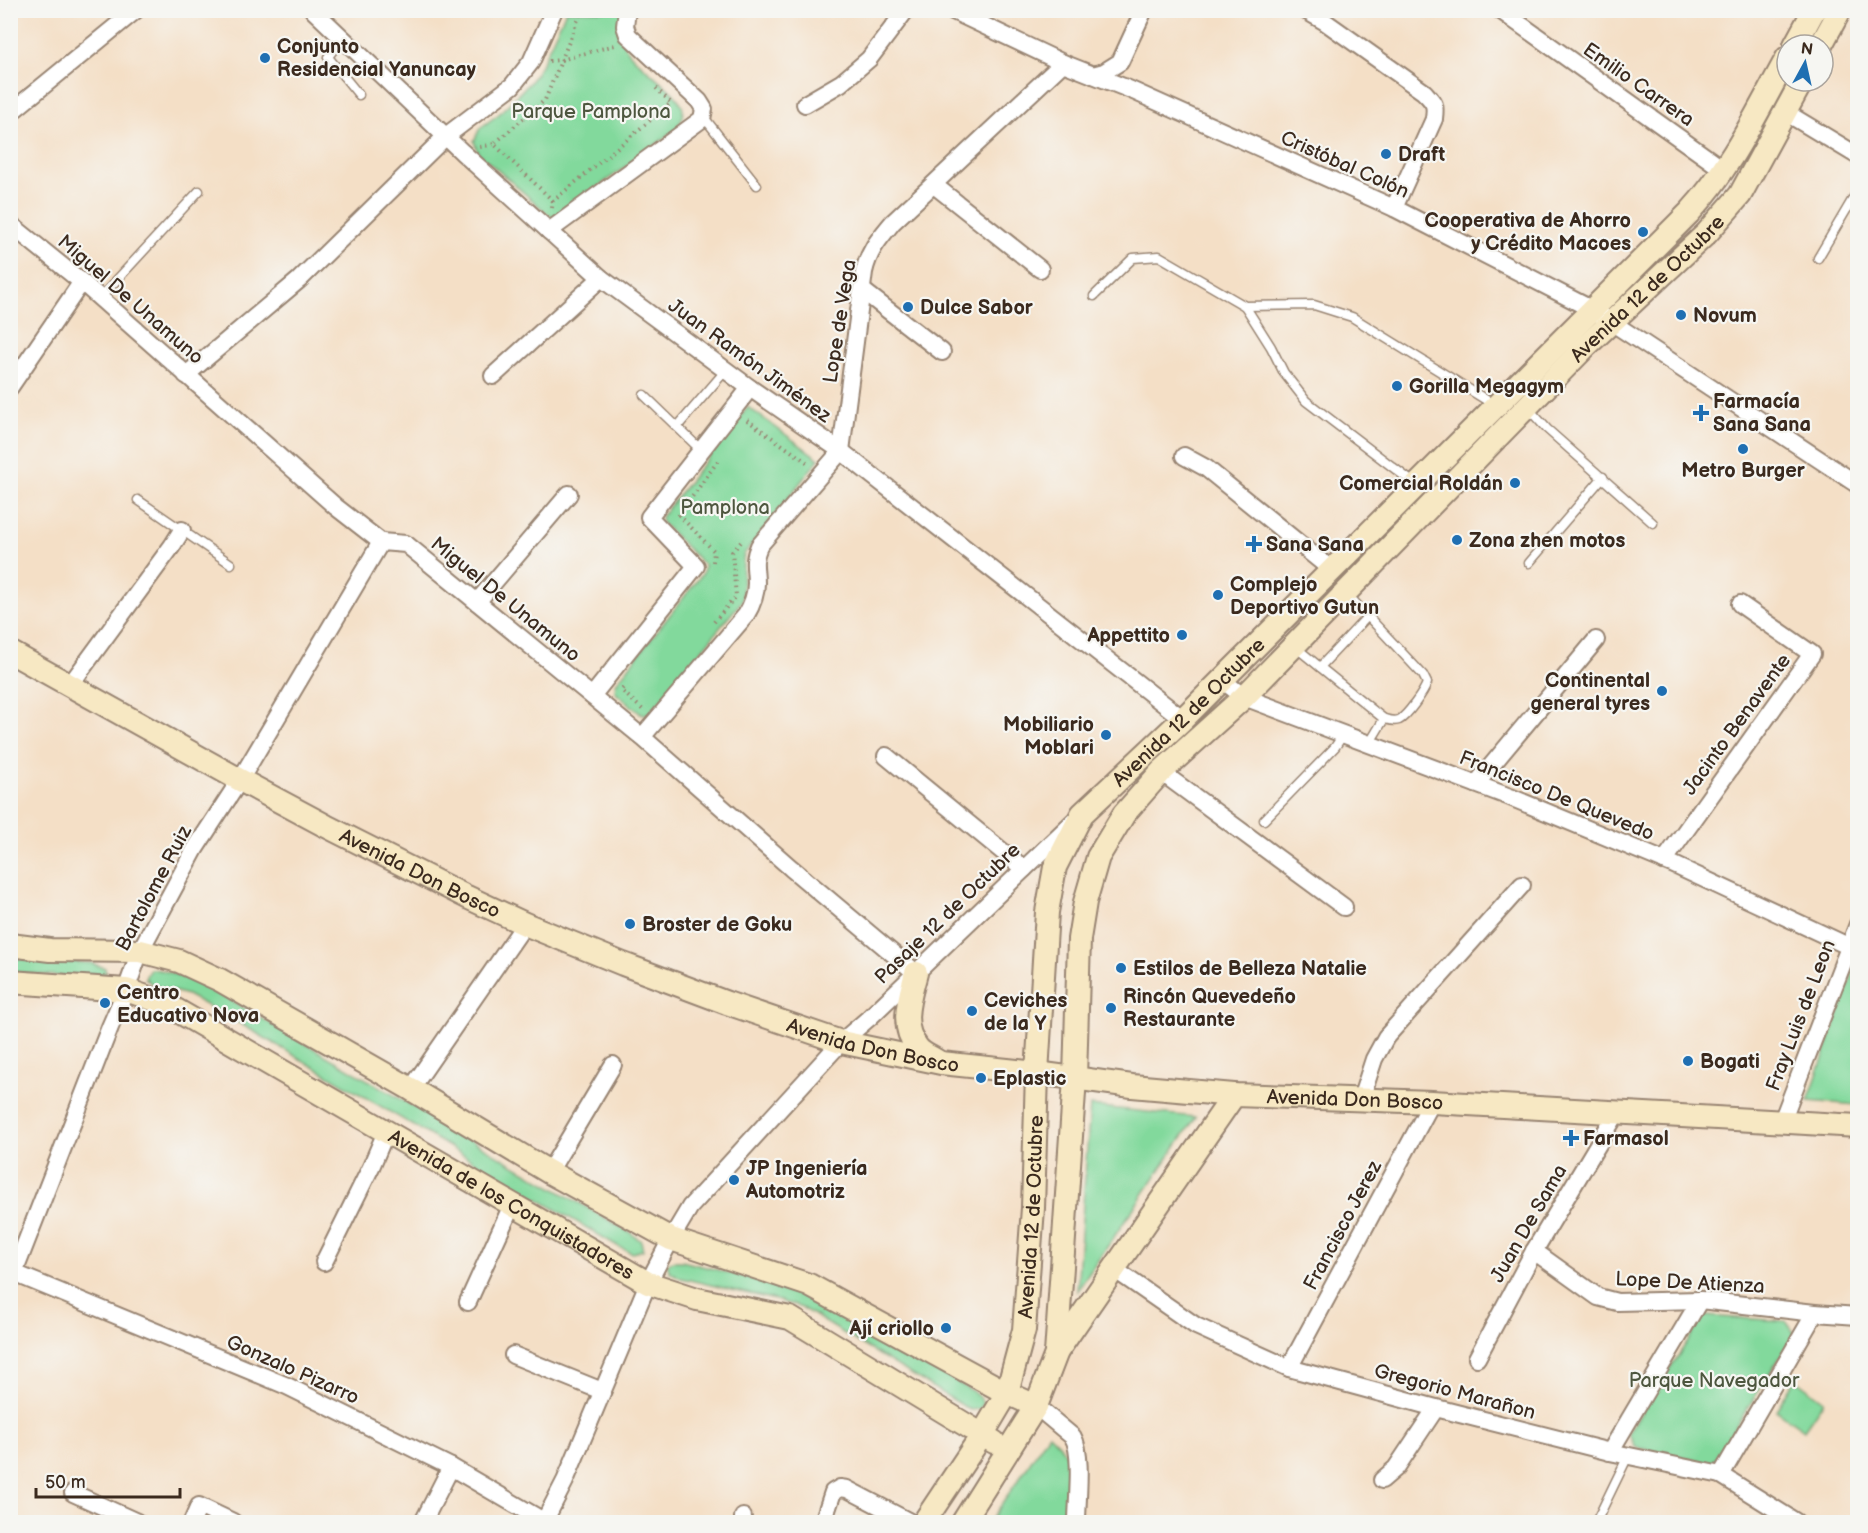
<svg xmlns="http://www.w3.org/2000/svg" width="1868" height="1533" viewBox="0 0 1868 1533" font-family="'Balsamiq Sans',sans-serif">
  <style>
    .green { fill: #82d99c; stroke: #5e825d; stroke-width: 1.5 }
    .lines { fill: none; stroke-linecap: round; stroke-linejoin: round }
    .service-casing { stroke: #988472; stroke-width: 11 }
    .minor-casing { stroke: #988472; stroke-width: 20 }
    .secondary-casing { stroke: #988472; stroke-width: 26 }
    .path { stroke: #988472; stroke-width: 4; stroke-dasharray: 1.5 4.5; stroke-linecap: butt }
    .service { stroke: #fff; stroke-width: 8 }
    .minor { stroke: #fff; stroke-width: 16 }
    .secondary { stroke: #f7e8c3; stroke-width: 22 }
    .poi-dot { fill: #1f6fb2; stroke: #f6f6f2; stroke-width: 2 }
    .labels { text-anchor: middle; stroke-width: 4.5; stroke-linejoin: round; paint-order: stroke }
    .poi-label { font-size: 20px; font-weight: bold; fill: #3b2a1e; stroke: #f6f6f2; text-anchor: start }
    .street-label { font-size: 20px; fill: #3b2a1e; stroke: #f6f6f2 }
    .park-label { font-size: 20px; fill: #4d563e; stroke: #f6f6f2 }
  </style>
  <rect width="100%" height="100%" fill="#f6f6f2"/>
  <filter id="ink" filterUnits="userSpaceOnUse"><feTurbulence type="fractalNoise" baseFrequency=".0167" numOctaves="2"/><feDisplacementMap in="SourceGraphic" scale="12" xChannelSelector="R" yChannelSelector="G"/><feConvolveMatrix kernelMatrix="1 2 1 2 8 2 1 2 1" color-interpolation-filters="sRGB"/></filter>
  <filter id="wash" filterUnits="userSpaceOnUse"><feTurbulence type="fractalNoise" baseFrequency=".008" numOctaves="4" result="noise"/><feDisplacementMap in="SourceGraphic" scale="24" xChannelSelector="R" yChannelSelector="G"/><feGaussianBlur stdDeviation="1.35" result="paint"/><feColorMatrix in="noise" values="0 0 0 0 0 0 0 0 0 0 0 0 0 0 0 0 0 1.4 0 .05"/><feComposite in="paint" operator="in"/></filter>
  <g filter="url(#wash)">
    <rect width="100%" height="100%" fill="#f4dfc6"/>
    <g class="green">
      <path d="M 566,11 L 623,11 C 622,22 620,33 624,44 C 633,65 683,92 683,111 C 684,118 680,123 677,129 L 554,219 L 478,153 L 474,141 L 480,128 L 499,114 L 530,82 L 540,67 Z"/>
      <path d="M 748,407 L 819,459 L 744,554 C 741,570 744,585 742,601 L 651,712 L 646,714 L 641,714 L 617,694 L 615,691 L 616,683 L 703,573 L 704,565 L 662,523 L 661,517 Z"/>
      <polygon points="10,958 91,963 105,968 106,974 58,976 11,972"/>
      <polygon points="1857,961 1857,1105 1808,1101"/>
      <path d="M 150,969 C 166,968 199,984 215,991 L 629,1232 L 641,1241 L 643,1250 L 632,1253 L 621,1248 L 241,1024 L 187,995 L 153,985 L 145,978 Z"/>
      <polygon points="1090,1106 1196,1117 1077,1291"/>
      <polygon points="673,1261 682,1261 785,1287 831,1306 972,1391 981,1399 983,1405 979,1409 970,1410 802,1308 780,1301 681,1278 670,1272 667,1265"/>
      <polygon points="1704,1316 1786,1321 1795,1334 1712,1464 1635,1447 1628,1433"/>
      <polygon points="1795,1379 1824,1401 1804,1430 1776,1410"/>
      <polygon points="1049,1434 1059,1444 1067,1456 1072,1510 1072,1522 990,1522"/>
    </g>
  </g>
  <g filter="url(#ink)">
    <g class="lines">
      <defs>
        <g id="service">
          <polyline points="342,38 328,57 359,95"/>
          <polyline points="703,116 757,185"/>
          <polyline points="1818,258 1858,190"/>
          <polyline points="1094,296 1133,258 1159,256 1245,306 1271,347 1284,373 1306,401 1415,484"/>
          <polyline points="100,298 199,191"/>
          <polyline points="1245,306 1314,305 1352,317 1496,406"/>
          <polyline points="644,395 702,451"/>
          <polyline points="1527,407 1547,429 1653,523"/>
          <polyline points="677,427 726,370"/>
          <polyline points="138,500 231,564"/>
          <polyline points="1529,563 1603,477"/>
          <path d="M 1294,646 L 1384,719 C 1389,720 1394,722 1399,720 C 1407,716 1424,692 1427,683 L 1423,675 L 1346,593"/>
          <polyline points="1320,667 1367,617"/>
          <polyline points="1369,744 1384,719"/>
          <polyline points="1264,820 1335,747 1343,735"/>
          <polyline points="1596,1522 1628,1456"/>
        </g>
        <g id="minor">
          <polyline points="313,10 462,152 601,278 750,388 841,451 1183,719"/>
          <polyline points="951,10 1063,63 1131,90 1394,208 1593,310 1858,485"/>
          <path d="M 1305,10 L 1324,21 L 1424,92 C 1434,103 1436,103 1434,119 L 1394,208"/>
          <polyline points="1500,10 1724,170"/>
          <polyline points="1093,75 1104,72 1120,62 1144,10"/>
          <polyline points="805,104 841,83 869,59 906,10"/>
          <polyline points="1785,112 1858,156"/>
          <polyline points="10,113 136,10"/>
          <polyline points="934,185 1040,269"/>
          <polyline points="10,224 83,283 336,507 381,542 406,544 642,737 791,868 916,973"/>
          <polyline points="549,231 702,119 704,109 699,101 628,35 625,26 627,10"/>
          <polyline points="862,290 942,352"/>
          <polyline points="186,375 299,280 446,136 512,86 531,62 554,10"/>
          <polyline points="493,376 601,278"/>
          <polyline points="10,387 81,283"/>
          <polyline points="1184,456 1206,468 1333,571"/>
          <polyline points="477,602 569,494"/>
          <polyline points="1222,680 1244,697 1510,797 1672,864 1848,946"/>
          <polyline points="70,685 172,546 182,530"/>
          <polyline points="592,696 696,566 649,517 750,388"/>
          <path d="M 642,737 L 746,615 C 752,605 756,595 756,583 C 756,568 752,562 759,546 L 841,451 L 864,272 C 869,250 879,239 893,222 L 1063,63"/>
          <polyline points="886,756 1024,869"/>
          <polyline points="1161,772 1344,907"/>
          <polyline points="1476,784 1596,640"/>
          <polyline points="1664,861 1812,654 1740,604"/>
          <polyline points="411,1089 525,924"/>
          <polyline points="1361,1099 1374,1059 1386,1037 1522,885"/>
          <polyline points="1782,1121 1858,924"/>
          <polyline points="549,1172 613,1065"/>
          <polyline points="1534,1251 1598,1297 1617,1302 1700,1300 1815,1313 1858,1316"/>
          <polyline points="324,1262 371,1167 386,1132"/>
          <polyline points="1114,1269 1196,1326 1289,1368 1436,1408 1610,1452 1721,1475 1796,1522"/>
          <polyline points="14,1273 287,1386 451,1467 545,1522"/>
          <polyline points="10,1278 14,1273 110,1027 126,990 140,951 195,849 240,780 381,542"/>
          <polyline points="468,1302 512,1205"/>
          <polyline points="513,1355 602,1391"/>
          <polyline points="1477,1358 1534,1251 1618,1111"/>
          <polyline points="1289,1368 1432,1102"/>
          <path d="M 1036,1406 L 1073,1437 C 1083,1454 1077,1501 1077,1522"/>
          <polyline points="1610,1452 1700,1300"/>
          <polyline points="1721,1475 1815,1313"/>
          <polyline points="1382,1480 1396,1468 1436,1408"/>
          <polyline points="73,1493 137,1522"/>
          <polyline points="192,1522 199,1506 233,1522"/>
          <polyline points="423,1522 451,1467"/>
          <polyline points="544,1522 565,1481 648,1283 671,1239 690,1207 841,1042 869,1018 1074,821"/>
          <polyline points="743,1522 743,1517"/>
          <polyline points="823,1522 833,1492 840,1488 847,1489 910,1522"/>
        </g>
        <g id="secondary">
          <polyline points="1795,45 1814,10"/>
          <polyline points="1821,45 1840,10"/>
          <path id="s1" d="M 10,652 L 240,780 L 326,826 L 467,897 L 525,924 L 623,964 L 727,1003 L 841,1042 L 941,1063 L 1037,1073 L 1132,1086 L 1234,1095 L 1432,1102 L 1858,1126"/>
          <polyline points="10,945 50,950 140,951 179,961 220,980 411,1089 549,1172 671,1239 809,1285 1007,1393 1036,1406"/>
          <path d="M 916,973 C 910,997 899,1025 917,1047 C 921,1053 931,1057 937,1061"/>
          <path id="s2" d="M 10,982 L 126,990 L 164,1003 L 648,1283 L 697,1299 L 790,1318 L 994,1442"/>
          <polyline points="1056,1353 1234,1095"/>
          <path id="s3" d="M 924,1522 L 982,1435 L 1007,1393 L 1024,1330 L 1033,1208 L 1037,1073 L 1047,912 L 1055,867 L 1082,814 L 1182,720 L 1689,213 C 1731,168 1757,112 1787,58"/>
          <path id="s4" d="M 963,1522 L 1036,1406 L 1056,1354 L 1075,1078 L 1079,939 L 1085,902 L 1098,857 L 1124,814 L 1161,772 L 1244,697 L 1586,346 L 1707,233 L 1740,195 L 1802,81"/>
        </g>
      </defs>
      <use href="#service" class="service-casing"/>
      <use href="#minor" class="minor-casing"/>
      <use href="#secondary" class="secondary-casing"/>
      <g class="path">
        <polyline points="549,61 561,60 615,45"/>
        <polyline points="480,147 494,144"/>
        <polyline points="553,201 494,144 545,100 582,10"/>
        <polyline points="552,208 553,201 671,103 655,87"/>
        <polyline points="747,420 808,463"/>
        <polyline points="713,562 714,551 679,515 720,458"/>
        <polyline points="714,622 736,596 732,552 741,542"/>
        <polyline points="623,688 621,690 643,710"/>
      </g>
      <use href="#service" class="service"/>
      <use href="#minor" class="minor"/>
      <use href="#secondary" class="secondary"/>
    </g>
  </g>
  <g class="poi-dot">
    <circle cx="265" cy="58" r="6"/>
    <circle cx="1386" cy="154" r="6"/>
    <circle cx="1643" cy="232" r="6"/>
    <circle cx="908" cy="307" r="6"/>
    <circle cx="1681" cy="315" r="6"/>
    <circle cx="1397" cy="386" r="6"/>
    <path d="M1698 404h6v6h6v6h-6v6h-6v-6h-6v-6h6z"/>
    <circle cx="1743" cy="449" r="6"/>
    <circle cx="1515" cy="483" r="6"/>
    <circle cx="1457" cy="540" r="6"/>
    <path d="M1251 535h6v6h6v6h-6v6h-6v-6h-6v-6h6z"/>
    <circle cx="1218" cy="595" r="6"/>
    <circle cx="1182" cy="635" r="6"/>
    <circle cx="1662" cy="691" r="6"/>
    <circle cx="1106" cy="735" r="6"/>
    <circle cx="630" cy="924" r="6"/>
    <circle cx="1121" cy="968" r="6"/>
    <circle cx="105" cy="1003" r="6"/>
    <circle cx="1111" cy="1008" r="6"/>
    <circle cx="972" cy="1011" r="6"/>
    <circle cx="1688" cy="1061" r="6"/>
    <circle cx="981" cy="1078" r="6"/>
    <path d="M1568 1129h6v6h6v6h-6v6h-6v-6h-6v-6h6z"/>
    <circle cx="734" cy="1180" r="6"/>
    <circle cx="946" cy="1328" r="6"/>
  </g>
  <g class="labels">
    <g class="poi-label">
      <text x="277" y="53">Conjunto<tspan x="277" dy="23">Residencial Yanuncay</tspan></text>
      <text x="1398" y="161">Draft</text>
      <text x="1631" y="227" text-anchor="end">Cooperativa de Ahorro<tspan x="1631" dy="23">y Crédito Macoes</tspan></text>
      <text x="920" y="314">Dulce Sabor</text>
      <text x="1693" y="322">Novum</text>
      <text x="1409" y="393">Gorilla Megagym</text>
      <text x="1713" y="408">Farmacía<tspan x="1713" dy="23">Sana Sana</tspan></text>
      <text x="1743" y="477" text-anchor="middle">Metro Burger</text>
      <text x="1503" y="490" text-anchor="end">Comercial Roldán</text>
      <text x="1469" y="547">Zona zhen motos</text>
      <text x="1266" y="551">Sana Sana</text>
      <text x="1230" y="591">Complejo<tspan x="1230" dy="23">Deportivo Gutun</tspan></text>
      <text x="1170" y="642" text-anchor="end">Appettito</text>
      <text x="1650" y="687" text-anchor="end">Continental<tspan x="1650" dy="23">general tyres</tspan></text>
      <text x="1094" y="731" text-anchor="end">Mobiliario<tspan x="1094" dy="23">Moblari</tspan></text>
      <text x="642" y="931">Broster de Goku</text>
      <text x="1133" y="975">Estilos de Belleza Natalie</text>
      <text x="117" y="999">Centro<tspan x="117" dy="23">Educativo Nova</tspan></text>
      <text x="1123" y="1003">Rincón Quevedeño<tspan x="1123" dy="23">Restaurante</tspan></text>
      <text x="984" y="1007">Ceviches<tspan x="984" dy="23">de la Y</tspan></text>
      <text x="1700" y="1068">Bogati</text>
      <text x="993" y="1085">Eplastic</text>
      <text x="1583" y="1145">Farmasol</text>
      <text x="746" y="1175">JP Ingeniería<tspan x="746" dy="23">Automotriz</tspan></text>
      <text x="934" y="1335" text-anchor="end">Ají criollo</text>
    </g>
    <g class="street-label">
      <text transform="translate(1639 84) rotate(35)" y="7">Emilio Carrera</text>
      <text transform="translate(1345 164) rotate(24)" y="7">Cristóbal Colón</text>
      <text dy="7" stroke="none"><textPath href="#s4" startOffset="1485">Avenida 12 de Octubre</textPath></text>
      <text transform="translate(131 299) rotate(41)" y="7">Miguel De Unamuno</text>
      <text transform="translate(839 321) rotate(-81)" y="7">Lope de Vega</text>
      <text transform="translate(750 360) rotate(36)" y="7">Juan Ramón Jiménez</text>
      <text transform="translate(506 599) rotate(39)" y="7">Miguel De Unamuno</text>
      <text dy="7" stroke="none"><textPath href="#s3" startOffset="890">Avenida 12 de Octubre</textPath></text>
      <text transform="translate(1736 724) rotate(-54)" y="7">Jacinto Benavente</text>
      <text transform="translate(1557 795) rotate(22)" y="7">Francisco De Quevedo</text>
      <text dy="7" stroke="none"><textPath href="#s1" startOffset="466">Avenida Don Bosco</textPath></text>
      <text transform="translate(153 888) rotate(-62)" y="7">Bartolome Ruiz</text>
      <text transform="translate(947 913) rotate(-44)" y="7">Pasaje 12 de Octubre</text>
      <text transform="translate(1800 1015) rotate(-69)" y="7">Fray Luis de Leon</text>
      <text dy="7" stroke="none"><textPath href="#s1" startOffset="952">Avenida Don Bosco</textPath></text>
      <text dy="7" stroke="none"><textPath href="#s1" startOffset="1438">Avenida Don Bosco</textPath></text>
      <text dy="7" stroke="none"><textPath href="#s2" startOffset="558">Avenida de los Conquistadores</textPath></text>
      <text dy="7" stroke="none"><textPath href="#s3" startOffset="332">Avenida 12 de Octubre</textPath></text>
      <text transform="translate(1528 1223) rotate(-60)" y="7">Juan De Sama</text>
      <text transform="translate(1342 1225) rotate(-62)" y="7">Francisco Jerez</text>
      <text transform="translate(1690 1282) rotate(3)" y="7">Lope De Atienza</text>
      <text transform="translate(293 1369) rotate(24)" y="7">Gonzalo Pizarro</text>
      <text transform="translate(1455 1391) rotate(15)" y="7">Gregorio Marañon</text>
    </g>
    <g class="park-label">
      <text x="591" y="118">Parque Pamplona</text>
      <text x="725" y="514">Pamplona</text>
      <text x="1714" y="1387">Parque Navegador</text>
    </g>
  </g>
  <rect width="1868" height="1533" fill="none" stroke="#f6f6f2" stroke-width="36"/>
  <g transform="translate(1805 63) rotate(8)"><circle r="28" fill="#f6f6f2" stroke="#aba49d" stroke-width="1.5"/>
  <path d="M0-4.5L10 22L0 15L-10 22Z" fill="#1f6fb2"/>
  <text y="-9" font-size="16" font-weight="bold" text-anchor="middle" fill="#3b2a1e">N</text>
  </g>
  <path d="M36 1488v9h144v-9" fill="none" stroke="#3b2a1e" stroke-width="3"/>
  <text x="45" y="1488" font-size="18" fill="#3b2a1e" stroke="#f6f6f2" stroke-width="4.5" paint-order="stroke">50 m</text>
</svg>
